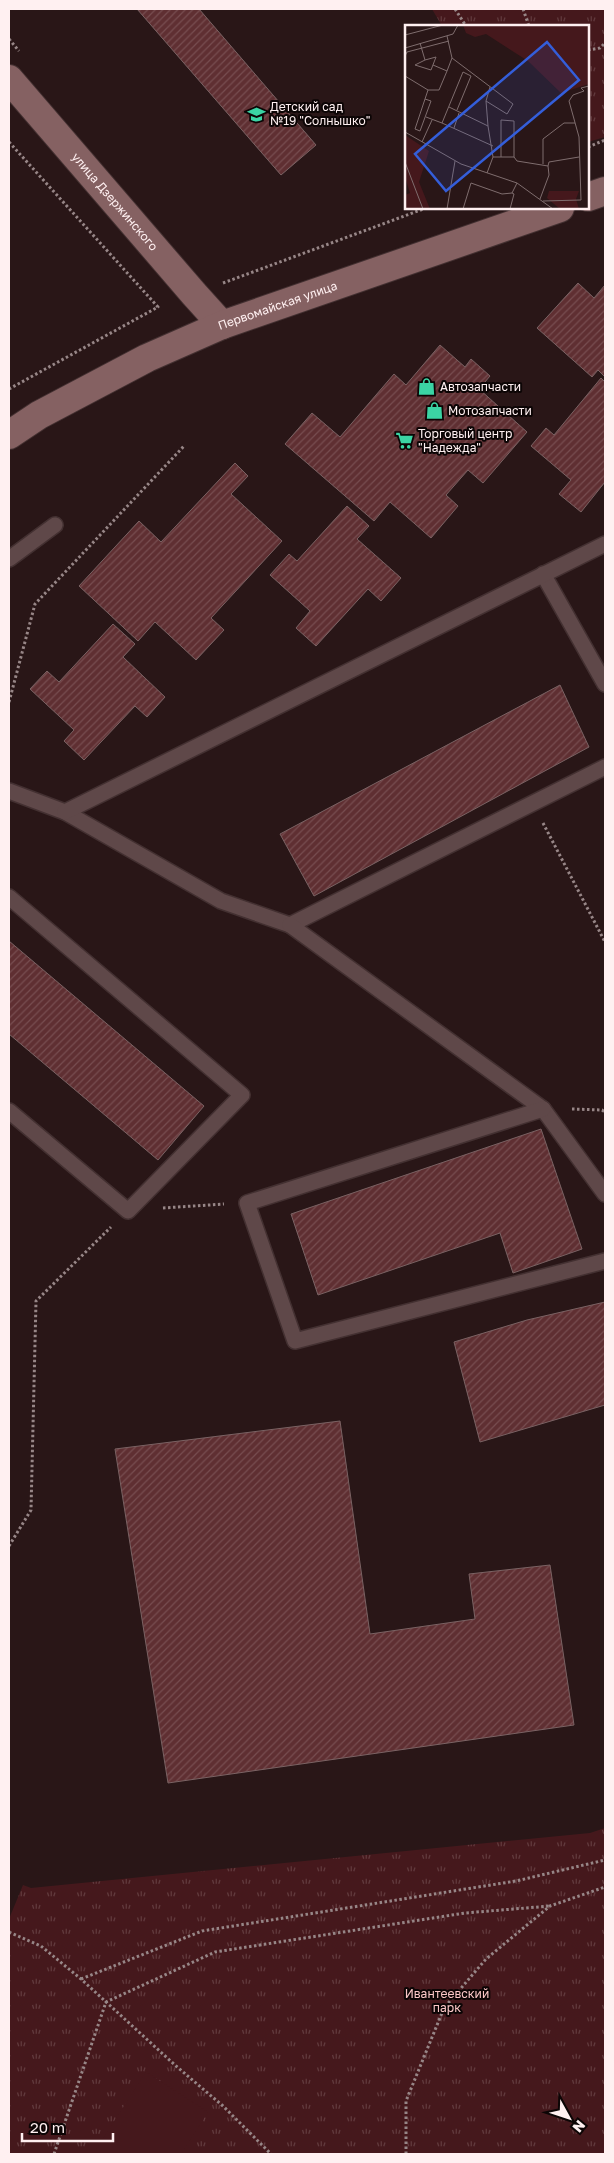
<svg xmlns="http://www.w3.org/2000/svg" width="614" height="2163" viewBox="0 0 614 2163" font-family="'Golos Text',sans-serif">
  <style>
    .grass { fill: url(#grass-tufts) }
    .pitch { fill: #45181c }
    .building { fill: url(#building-hatch); stroke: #7a6263 }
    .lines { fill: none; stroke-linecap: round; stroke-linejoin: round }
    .lane-casing { stroke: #433031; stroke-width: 18 }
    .secondary-casing { stroke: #433031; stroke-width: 30 }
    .path { stroke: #978687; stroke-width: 3; stroke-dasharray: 2.5 2.5; stroke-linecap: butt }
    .lane { stroke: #5f4849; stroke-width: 15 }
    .secondary { stroke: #856162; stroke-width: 28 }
    .labels { text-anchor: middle; stroke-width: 4; stroke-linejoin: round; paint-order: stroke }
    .poi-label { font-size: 12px; fill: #fff0f1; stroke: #0c0505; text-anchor: start }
    .street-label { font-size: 12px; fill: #fff0f1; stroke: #0c0505 }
    .park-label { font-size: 12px; fill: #fbc7c7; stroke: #0c0505 }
    .inset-road { fill: none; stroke: #7f6d6e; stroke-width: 1 }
    .view { fill: #345eda; fill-opacity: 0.15; stroke: #345eda; stroke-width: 2.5 }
    .inset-edge { fill: none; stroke: #fff0f1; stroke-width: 2.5 }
  </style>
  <defs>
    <pattern id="grass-tufts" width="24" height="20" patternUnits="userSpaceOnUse" patternTransform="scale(1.25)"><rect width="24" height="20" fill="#45181c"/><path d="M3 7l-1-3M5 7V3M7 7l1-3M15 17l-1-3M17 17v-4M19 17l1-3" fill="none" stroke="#613a3d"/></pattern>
    <pattern id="building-hatch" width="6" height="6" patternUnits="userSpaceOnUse" patternTransform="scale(1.25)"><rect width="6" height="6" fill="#5f2f32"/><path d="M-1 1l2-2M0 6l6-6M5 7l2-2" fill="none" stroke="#774d50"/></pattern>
  </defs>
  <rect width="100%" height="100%" fill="#291617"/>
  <g class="grass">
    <polygon points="432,9 605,9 605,137 588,142 588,26 442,26"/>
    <polygon points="605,1828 605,2154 9,2154 9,1919 23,1885 31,1888 590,1833"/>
  </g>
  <polygon class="pitch" points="146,2072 208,2112 181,2154 93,2154"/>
  <g class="building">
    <polygon points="137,9 199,9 316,145 281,175"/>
    <polygon points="578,283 594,298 605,285 605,377 598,370 592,377 537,328"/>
    <polygon points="440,345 465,367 471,359 490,376 479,389 527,432 483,483 468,470 446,495 458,506 431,538 390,502 374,521 285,444 312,413 340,437 394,374 406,385"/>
    <polygon points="601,378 605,382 605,482 581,512 559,494 571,480 531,446 546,428 554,435"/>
    <polygon points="235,463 248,476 231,494 282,541 211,618 224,630 196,660 155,622 138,641 79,586 139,521 161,542"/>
    <polygon points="347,506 369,526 357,539 401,578 381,601 368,589 316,646 296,628 310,611 270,575 289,554 297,561"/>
    <polygon points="113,624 135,644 123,657 165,697 147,717 135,706 84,760 64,741 74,730 30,689 47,671 59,682"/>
    <polygon points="560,685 589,747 314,896 280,834"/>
    <polygon points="9,941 204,1106 158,1160 9,1034"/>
    <polygon points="541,1129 582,1249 513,1273 500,1233 318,1295 291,1214"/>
    <polygon points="605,1302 605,1405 480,1442 454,1342 527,1320"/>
    <polygon points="340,1421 370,1634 475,1619 469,1574 550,1565 574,1725 168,1783 115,1449"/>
  </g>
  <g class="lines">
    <defs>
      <g id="lane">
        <polyline points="9,559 55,525"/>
        <polyline points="543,574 605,684"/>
        <polyline points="9,791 65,812 221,901 290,925 605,767"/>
        <polyline points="65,812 605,544"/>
        <polyline points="9,897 242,1095 128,1211 9,1111"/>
        <polyline points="290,925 543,1109 605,1194"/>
        <polyline points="543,1109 247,1203 295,1341 605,1261"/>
      </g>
      <g id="secondary">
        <path id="s1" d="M 9,79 L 194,294 L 222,325"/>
        <polyline points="588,197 605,191"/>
        <path id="s2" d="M 9,435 L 39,415 L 147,358 L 222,325 L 560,208"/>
      </g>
    </defs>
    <use href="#lane" class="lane-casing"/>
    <use href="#secondary" class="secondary-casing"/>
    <g class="path">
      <polyline points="455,9 466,26"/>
      <polyline points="523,9 529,26"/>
      <polyline points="9,39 19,51"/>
      <polyline points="588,50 600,48 605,43"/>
      <polyline points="9,142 158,307 9,389"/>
      <polyline points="588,147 605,140"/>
      <polyline points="223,283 426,208"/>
      <polyline points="9,702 35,604 185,445"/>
      <polyline points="543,823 605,942"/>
      <polyline points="572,1109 602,1110 605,1112"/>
      <polyline points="163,1208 224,1204"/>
      <polyline points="9,1546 31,1510 36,1301 111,1227"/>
      <polyline points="9,1932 41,1946 81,1979 176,2066 223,2106 271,2154"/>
      <polyline points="81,1979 202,1931 516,1881 605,1860"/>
      <polyline points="54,2154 106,2002 215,1952 465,1913 550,1906"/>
      <polyline points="406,2154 406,2101 444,2008 486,1959 550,1906 605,1887"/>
    </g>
    <use href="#lane" class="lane"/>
    <use href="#secondary" class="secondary"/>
  </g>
  <defs>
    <symbol id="school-bare" viewBox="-9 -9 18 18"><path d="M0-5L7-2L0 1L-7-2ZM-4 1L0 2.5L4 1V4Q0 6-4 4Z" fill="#3bd4a4" stroke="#0c0505" stroke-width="2.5" paint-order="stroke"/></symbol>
    <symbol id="shop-bare" viewBox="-9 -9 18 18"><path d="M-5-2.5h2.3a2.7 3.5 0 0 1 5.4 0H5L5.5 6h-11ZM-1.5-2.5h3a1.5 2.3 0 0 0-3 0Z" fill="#3bd4a4" stroke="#0c0505" stroke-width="2.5" paint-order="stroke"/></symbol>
    <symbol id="supermarket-bare" viewBox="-9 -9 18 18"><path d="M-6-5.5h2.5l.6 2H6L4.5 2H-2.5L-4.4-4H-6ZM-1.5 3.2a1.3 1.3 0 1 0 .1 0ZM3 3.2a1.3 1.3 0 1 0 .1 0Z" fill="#3bd4a4" stroke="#0c0505" stroke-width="2.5" paint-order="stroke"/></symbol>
  </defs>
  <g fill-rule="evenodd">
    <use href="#school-bare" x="244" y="102" width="25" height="25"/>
    <use href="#shop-bare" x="414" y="374" width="25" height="25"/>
    <use href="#shop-bare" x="422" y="398" width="25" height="25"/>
    <use href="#supermarket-bare" x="392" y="428" width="25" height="25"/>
  </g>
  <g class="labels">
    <g class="poi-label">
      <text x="270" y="111">Детский сад<tspan x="270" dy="14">№19 "Солнышко"</tspan></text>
      <text x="440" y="391">Автозапчасти</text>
      <text x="448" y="415">Мотозапчасти</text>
      <text x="418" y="438">Торговый центр<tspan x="418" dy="14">"Надежда"</tspan></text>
    </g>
    <g class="street-label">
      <text dy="4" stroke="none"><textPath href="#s1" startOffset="162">улица Дзержинского</textPath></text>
      <text dy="4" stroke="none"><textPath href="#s2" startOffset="299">Первомайская улица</textPath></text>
    </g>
    <g class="park-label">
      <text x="447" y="1998">Ивантеевский<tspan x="447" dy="14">парк</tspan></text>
    </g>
  </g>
  <g transform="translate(405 25)">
    <rect width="184" height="184" fill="#291617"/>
    <path d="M 58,0 L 184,0 L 184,59 L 156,68 L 123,36 L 81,9 L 70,12 L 61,8 ZM 0,110 L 24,126 L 14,157 L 25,184 L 0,184 L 0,170 L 5,168 L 0,152 ZM 144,166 L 174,166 L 171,174 L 174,184 L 155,184 L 142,173 Z" fill="#45181c"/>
    <path class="inset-road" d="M 0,10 L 38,0M 42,11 L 47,33 L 108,79 L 102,89 L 81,76M 15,18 L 20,35 L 10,40 L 26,45 L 31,32 L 20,35M 0,23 L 48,9 L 53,0M 0,31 L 2,27 L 44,16M 28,40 L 42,46 L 47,33M 0,51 L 23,65 L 34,65 L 42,46M 20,74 L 10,104 L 15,106 L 26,76 L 20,74 L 23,65M 44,82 L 83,101 L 88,132M 21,92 L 37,98 L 58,47 L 66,51 L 52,85M 37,98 L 88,121M 83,101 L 81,76 L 85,62M 49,103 L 54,88M 0,107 L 56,139 L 112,158 L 148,184M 17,117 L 27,95M 96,132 L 96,95 L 109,96 L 109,132M 0,137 L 18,184M 138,139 L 138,114 L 159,98 L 170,98M 143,141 L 144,137 L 174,132M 82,148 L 88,132 L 109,132 L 112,136 L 143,141 L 144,150 L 135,174M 138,176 L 176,175 L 174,112 L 164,76 L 168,70 L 179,66 L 176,63 L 184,61M 42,184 L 50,136M 58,184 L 66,158 L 97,169 L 107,168 L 112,158M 105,184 L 109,169 L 107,168"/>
    <path class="view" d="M 142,17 L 174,55 L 41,166 L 10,129 Z"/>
    <rect width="184" height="184" class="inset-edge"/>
  </g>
  <rect width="614" height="2163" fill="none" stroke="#fff0f1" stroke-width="20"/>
  <g transform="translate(569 2118) rotate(130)" stroke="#0c0505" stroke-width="4" paint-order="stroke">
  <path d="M0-4L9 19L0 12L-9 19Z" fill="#fff0f1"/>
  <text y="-8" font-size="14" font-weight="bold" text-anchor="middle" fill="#fff0f1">N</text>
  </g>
  <path d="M22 2133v8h91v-8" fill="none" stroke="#fff0f1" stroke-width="2.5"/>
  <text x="30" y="2133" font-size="15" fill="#fff0f1" stroke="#0c0505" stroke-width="4" paint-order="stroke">20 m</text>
</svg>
